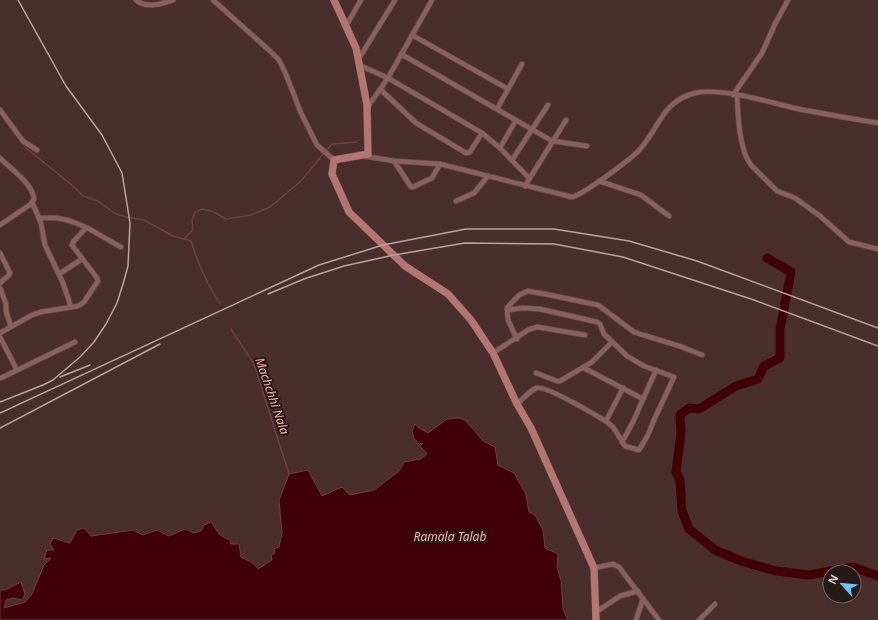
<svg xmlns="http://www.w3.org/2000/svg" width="878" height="620" viewBox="0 0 878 620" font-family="'Noto Sans',sans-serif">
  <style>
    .water { fill: #3f0006; stroke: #703e42 }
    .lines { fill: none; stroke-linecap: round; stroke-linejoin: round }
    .stream { stroke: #703e42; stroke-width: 1.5 }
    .river { stroke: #3f0006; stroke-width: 9 }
    .street-casing { stroke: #644b49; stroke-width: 6 }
    .secondary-casing { stroke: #644b49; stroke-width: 8 }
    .street { stroke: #88605e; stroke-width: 4.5 }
    .secondary { stroke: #b57673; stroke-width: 7 }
    .rail { stroke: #b9a4a2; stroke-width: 1.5 }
    .labels { text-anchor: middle; stroke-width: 4; stroke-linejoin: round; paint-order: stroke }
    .water-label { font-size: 12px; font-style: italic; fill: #faafaa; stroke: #261a19 }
  </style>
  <rect width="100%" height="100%" fill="#492e2c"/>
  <polygon class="water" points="460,418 466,421 483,441 495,447 498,465 514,473 526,494 529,512 535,515 543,530 545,548 558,554 557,567 561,581 563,609 568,620 0,620 0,590 5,590 21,582 25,594 22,600 13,598 6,600 4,608 25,602 32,594 44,565 51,558 44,559 47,550 54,550 50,544 53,538 70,543 77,530 84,528 91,536 133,530 143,535 157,530 169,536 185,529 194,533 201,531 204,525 211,522 220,535 230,540 231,544 239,544 241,557 253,563 258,569 272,560 271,555 275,553 274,549 279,547 282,533 279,500 289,474 308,470 322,496 342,487 350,495 374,490 399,471 404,462 421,459 427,454 420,446 423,443 419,444 414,438 412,431 415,424 419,428 428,433 447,419"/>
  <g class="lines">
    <g class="stream">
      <path d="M 23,143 L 25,147 L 73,186 L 83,196 L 98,201 L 114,213 L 126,217 L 144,220 L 173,236 L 191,241 C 198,263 206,284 220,303"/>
      <polyline points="326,151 332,144 357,142"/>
      <polyline points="184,239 193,230 192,220 195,212 202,209 214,212 226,219 251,215 270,207 301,181 324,153"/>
      <polyline points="231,329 254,364 289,474"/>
    </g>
    <polyline class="river" points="767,258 791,272 780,329 780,358 764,366 758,379 736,386 699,409 689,408 680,415 681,433 676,472 680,480 682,511 689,529 715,550 741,561 776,571 809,575 853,567 878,576"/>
    <defs>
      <g id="street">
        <path d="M 136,0 C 146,9 161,4 173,0"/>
        <polyline points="213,0 270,51 279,60 285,72 301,113 317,145 334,160"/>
        <polyline points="346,26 361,0"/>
        <polyline points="412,35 508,89"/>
        <polyline points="401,54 552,141 587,146"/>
        <polyline points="358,60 395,0"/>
        <polyline points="359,65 388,78 482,133 500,148 529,178"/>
        <polyline points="380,89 416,123 466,153 470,152 482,133"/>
        <polyline points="733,95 762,53 775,24 788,0"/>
        <path d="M 737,95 C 738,115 739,150 751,165 L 777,191 L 795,198 L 820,216 L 849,242 L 878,249"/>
        <polyline points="367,108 388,78 432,0"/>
        <polyline points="497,109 522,64"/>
        <polyline points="0,110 23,141 37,150"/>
        <polyline points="500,148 516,120"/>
        <path d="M 364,156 L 394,161 L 440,164 L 572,197 C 584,194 633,158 641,148 C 660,126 663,101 695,93 C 719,87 769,102 794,108 C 822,114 850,118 878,123"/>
        <path d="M 0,158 C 10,168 33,184 34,199 L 31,204 L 0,225"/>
        <polyline points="512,160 548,105"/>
        <polyline points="394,161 411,187 413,187 432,178 440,164"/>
        <polyline points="599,181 641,195 669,216"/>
        <polyline points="525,186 566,120"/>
        <polyline points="456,201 474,193 488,176"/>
        <polyline points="32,202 41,223 45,245 63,283 71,307"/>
        <path d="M 40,218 C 47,218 54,217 62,219 C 83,223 102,237 121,247"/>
        <polyline points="0,253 10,273 9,275 0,283"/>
        <polyline points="59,274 82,259"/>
        <polyline points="0,288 6,304 6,311 11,327"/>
        <path d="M 507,310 L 523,308 L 540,309 L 597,322 L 600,324 L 604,334 L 627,356 L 644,366 L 674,377 L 654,420 L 648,435 L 639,450 L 625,446 L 613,427 L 607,422 C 596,415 547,386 537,388 C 530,390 522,400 517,404"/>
        <polyline points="0,333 32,315 41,312 78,306 84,302 98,281 97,278 72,245 73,242 86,228"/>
        <polyline points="0,337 17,370"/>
        <polyline points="517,339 508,320 507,308 519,295 528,291 545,294 598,305 634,332 682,347 702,355"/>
        <polyline points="493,353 528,330 537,327 585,335"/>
        <polyline points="584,368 643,399"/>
        <polyline points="536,373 557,381 560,381 592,362 612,342"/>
        <polyline points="1,378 75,342"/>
        <polyline points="606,421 623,388"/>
        <polyline points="622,442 633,422 656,370"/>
        <polyline points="594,568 613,564 619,567 659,620"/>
        <polyline points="596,612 620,596 638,591"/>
        <polyline points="636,620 643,599"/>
        <polyline points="699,620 715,604"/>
      </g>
      <polyline id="secondary" points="334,0 356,48 367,105 368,154 334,160 332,174 349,212 405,266 448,294 471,320 493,353 517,404 531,428 594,568 596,620"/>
    </defs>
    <use href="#street" class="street-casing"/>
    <use href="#secondary" class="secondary-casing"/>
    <use href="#street" class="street"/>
    <use href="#secondary" class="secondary"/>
    <g class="rail">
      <polyline points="268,294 304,279 344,266 394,255 465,243 554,244 623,257 754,300 878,346"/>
      <polyline points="60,377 90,365"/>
      <polyline points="0,402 43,385 53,380 80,357 94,342 106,324 117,303 123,284 128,266 130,223 122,173 102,135 66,86 18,0"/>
      <polyline points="0,413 319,265 383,245 466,229 554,229 629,241 697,261 878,328"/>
      <polyline points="0,428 160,344"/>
    </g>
  </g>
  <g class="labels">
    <g class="water-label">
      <text transform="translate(272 396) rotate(71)" y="4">Machchhi Nala</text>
      <text x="450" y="541">Ramala Talab</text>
    </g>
  </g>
  <g transform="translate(842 584) rotate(297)"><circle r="19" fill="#261a19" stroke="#716261"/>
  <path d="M0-3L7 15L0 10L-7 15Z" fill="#6ac3f1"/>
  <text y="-6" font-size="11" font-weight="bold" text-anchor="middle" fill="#e1cfcd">N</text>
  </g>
</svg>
